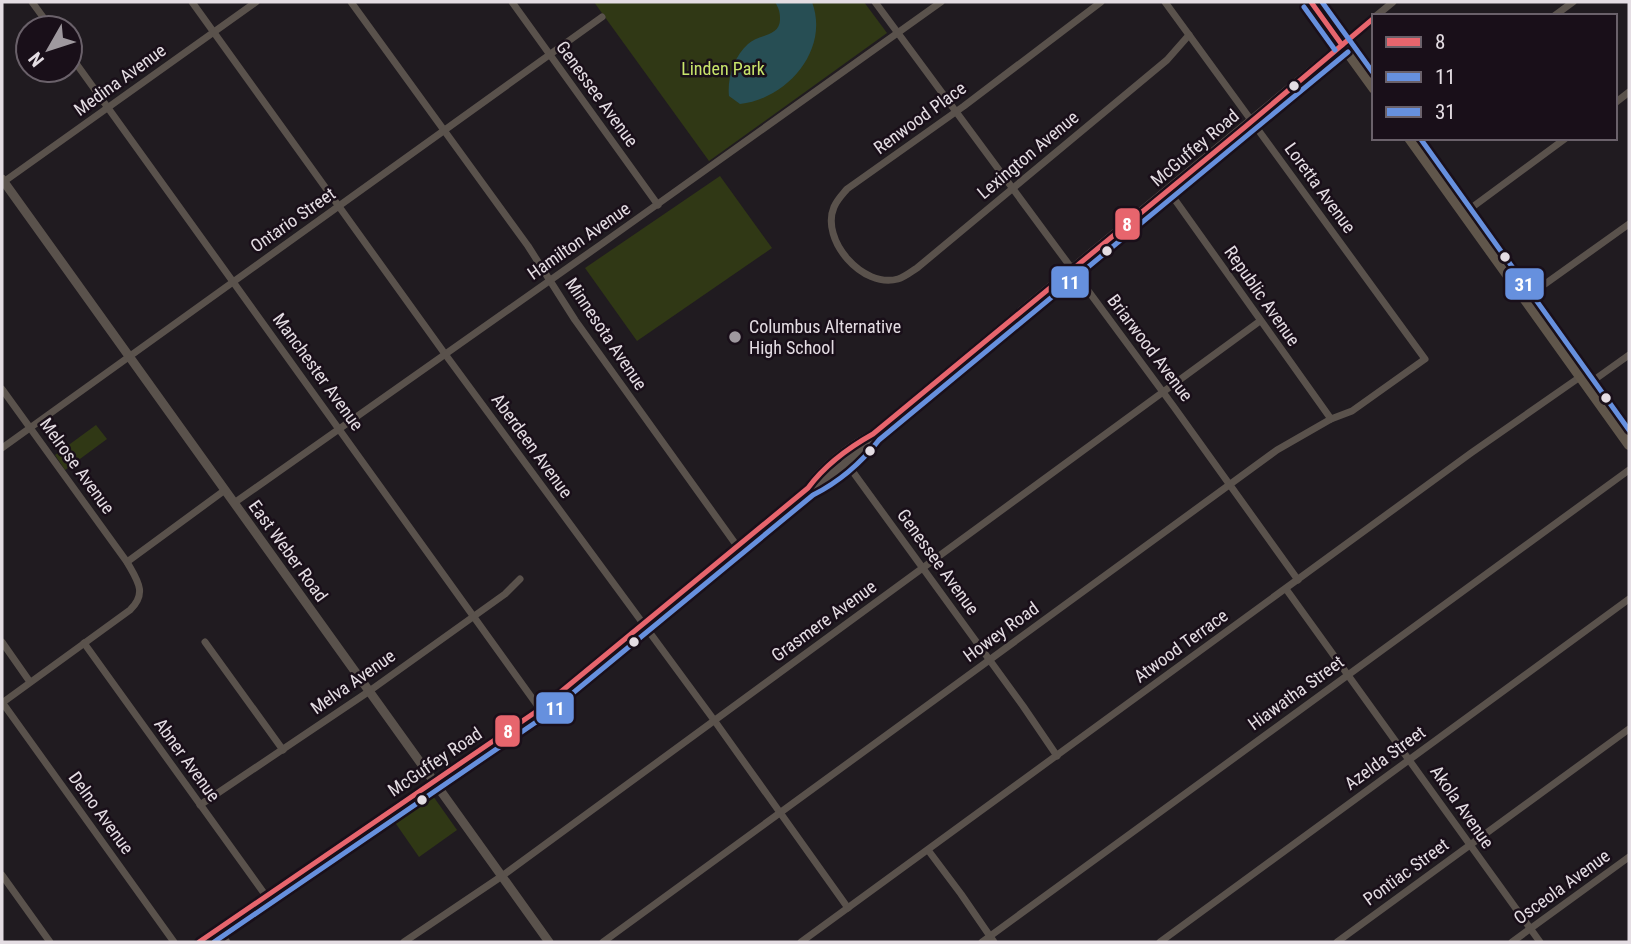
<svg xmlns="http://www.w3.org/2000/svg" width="1631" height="944" viewBox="0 0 1631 944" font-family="'Roboto Condensed',sans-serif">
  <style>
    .green { fill: #303815 }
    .water { fill: #274e54 }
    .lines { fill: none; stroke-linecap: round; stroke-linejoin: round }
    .minor { stroke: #5a524c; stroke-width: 7 }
    .tertiary { stroke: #5a524c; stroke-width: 9 }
    .secondary { stroke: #60564b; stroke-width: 10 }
    .bus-1-casing { stroke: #190f19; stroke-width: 10 }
    .bus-2-casing { stroke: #190f19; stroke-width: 10 }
    .bus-3-casing { stroke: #190f19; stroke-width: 10 }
    .bus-1 { stroke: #e7656d; stroke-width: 5 }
    .bus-2 { stroke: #6690de; stroke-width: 5 }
    .bus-3 { stroke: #6690de; stroke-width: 5 }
    .bus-dot { fill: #e4dde3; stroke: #190f19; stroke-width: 2.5 }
    .poi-dot { fill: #9f999f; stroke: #190f19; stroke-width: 2.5 }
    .labels { text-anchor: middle; stroke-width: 5; stroke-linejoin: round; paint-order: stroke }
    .park-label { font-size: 18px; fill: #c8e46b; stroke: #190f19 }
    .street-label { font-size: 18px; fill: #e4dde3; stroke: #190f19 }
    .poi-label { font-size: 18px; fill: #e4dde3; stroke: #190f19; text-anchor: start }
    .line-badge { stroke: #190f19; stroke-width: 2.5 }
    .badge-label { font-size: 19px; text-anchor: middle; font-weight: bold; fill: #fff }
  </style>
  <rect width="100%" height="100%" fill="#201b20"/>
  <g class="green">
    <polygon points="594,2 864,2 887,33 709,161"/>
    <polygon points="720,176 772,248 637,341 585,268"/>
    <polygon points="96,425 107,439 65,470 55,455"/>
    <polygon points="430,796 433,796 457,830 419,857 394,821"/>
  </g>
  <path class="water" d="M 775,2 L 812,2 C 830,50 787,99 740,104 L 729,96 C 727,79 734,56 748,44 C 758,34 781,37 780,18 C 780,11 778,7 775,2 Z"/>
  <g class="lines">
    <g class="minor">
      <polyline points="32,2 51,28"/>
      <polyline points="192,2 445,354 714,720 848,908"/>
      <polyline points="351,2 528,246 575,320 737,546"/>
      <polyline points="512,2 658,205"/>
      <polyline points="875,2 1174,407 1298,580"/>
      <path d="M 1101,2 L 964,106 L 847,189 C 842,195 837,200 834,207 C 820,240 863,289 898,279 C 905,277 912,271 917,268 L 1167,60 L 1189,35"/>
      <polyline points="1376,16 1393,2"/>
      <polyline points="1554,16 1573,2"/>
      <polyline points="1342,45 1374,18"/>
      <polyline points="70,55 540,709"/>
      <polyline points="1615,103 1629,92"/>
      <polyline points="2,183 256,2"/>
      <polyline points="1168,190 1331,419"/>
      <polyline points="1463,214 1566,138"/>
      <polyline points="1524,299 1629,224"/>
      <polyline points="1587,385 1629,355"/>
      <path d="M 2,389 L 127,562 C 137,580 148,593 130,610 L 2,703"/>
      <polyline points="2,448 602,17"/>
      <polyline points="845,461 1023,706 1057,756"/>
      <polyline points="234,503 603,243 941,2"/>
      <polyline points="127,562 225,490"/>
      <polyline points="1286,589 1540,942"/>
      <polyline points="2,642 30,682"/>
      <polyline points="205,642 283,750"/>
      <polyline points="84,643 266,896"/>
      <polyline points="2,702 174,942"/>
      <polyline points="200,805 368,692 505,594 520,579"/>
      <polyline points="928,850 961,894 994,942"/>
      <polyline points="2,875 50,942"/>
      <polyline points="218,930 227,942"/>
      <polyline points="404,942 502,876 1260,321"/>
      <polyline points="603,942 1277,450 1331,419 1352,411 1425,359 1165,2"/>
      <polyline points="801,942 1471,453 1580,377"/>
      <polyline points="982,942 1629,470"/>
      <polyline points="1160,942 1629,599"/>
      <polyline points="1337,942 1629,729"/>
      <polyline points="1512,942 1629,857"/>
    </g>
    <g class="tertiary">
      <polyline points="2,179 549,942"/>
      <path d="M 808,488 C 822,467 851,445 873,434 L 1342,45"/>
      <path d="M 199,942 L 540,709 L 808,488 C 831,478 858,455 873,434"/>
    </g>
    <g class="secondary">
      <polyline points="1311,2 1374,89"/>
      <polyline points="1409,138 1629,445"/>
    </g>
    <defs>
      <g id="bus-1">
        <polyline points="1311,2 1342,45"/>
        <path d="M 199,942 L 540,709 L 808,488 C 825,465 848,448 873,434 L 1245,127 L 1374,18"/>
      </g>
      <g id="bus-2">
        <polyline points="1304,7 1335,50"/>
        <path d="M 214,942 L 545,716 L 813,495 C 839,482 861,463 879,440 L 1348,52"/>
      </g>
      <g id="bus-3">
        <polyline points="1322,2 1374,74"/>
        <polyline points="1420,138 1629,430"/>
      </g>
    </defs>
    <use href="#bus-1" class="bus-1-casing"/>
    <use href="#bus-2" class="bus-2-casing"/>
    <use href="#bus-3" class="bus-3-casing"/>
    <use href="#bus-1" class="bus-1"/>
    <use href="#bus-2" class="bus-2"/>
    <use href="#bus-3" class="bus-3"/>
  </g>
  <g class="bus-dot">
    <circle cx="1294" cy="86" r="6"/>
    <circle cx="1107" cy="251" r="6"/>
    <circle cx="1505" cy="257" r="6"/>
    <circle cx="1606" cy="398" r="6"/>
    <circle cx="870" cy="451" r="6"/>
    <circle cx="634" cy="642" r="6"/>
    <circle cx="422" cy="800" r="6"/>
  </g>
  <circle class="poi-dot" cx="735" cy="337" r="7"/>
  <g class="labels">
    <g class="park-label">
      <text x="723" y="75">Linden Park</text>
    </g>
    <g class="street-label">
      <text transform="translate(120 80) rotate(-36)" y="6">Medina Avenue</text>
      <text transform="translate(597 94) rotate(54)" y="6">Genessee Avenue</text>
      <text transform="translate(920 118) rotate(-36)" y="6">Renwood Place</text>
      <text transform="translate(1195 148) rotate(-40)" y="6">McGuffey Road</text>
      <text transform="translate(1028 155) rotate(-40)" y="6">Lexington Avenue</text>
      <text transform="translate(1320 188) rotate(54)" y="6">Loretta Avenue</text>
      <text transform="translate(293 220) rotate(-35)" y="6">Ontario Street</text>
      <text transform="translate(579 241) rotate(-35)" y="6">Hamilton Avenue</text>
      <text transform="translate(1262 296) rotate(55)" y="6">Republic Avenue</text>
      <text transform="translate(606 334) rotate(56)" y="6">Minnesota Avenue</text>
      <text transform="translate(1150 348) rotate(53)" y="6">Briarwood Avenue</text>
      <text transform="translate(318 372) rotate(54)" y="6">Manchester Avenue</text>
      <text transform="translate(532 446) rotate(54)" y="6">Aberdeen Avenue</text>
      <text transform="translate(77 466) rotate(54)" y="6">Melrose Avenue</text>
      <text transform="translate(288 551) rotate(54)" y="6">East Weber Road</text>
      <text transform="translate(938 562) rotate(54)" y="6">Genessee Avenue</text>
      <text transform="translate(824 621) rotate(-36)" y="6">Grasmere Avenue</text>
      <text transform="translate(1001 632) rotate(-36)" y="6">Howey Road</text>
      <text transform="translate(1181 646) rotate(-36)" y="6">Atwood Terrace</text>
      <text transform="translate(353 682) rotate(-35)" y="6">Melva Avenue</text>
      <text transform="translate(1296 693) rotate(-36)" y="6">Hiawatha Street</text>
      <text transform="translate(1385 758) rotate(-36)" y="6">Azelda Street</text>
      <text transform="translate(187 760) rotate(54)" y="6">Abner Avenue</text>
      <text transform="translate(435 762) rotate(-34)" y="6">McGuffey Road</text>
      <text transform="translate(1462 807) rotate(55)" y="6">Akola Avenue</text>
      <text transform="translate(101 813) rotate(54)" y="6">Delno Avenue</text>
      <text transform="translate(1406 872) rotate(-36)" y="6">Pontiac Street</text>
      <text transform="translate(1562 887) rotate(-36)" y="6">Osceola Avenue</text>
    </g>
    <g class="poi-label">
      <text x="749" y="333">Columbus Alternative<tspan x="749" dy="21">High School</tspan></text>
    </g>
  </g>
  <g class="line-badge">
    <rect x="1114" y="207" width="27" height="34" rx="7" fill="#e7656d"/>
    <rect x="1050" y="265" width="40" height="34" rx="7" fill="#6690de"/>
    <rect x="1504" y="267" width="41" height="34" rx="7" fill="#6690de"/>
    <rect x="535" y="691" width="40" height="34" rx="7" fill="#6690de"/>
    <rect x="494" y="714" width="27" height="34" rx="7" fill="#e7656d"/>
  </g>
  <g class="badge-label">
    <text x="1127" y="231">8</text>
    <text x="1070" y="289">11</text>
    <text x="1524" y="291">31</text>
    <text x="555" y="715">11</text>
    <text x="508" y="738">8</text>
  </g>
  <rect width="1631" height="944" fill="none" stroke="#e4dde3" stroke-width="7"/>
  <rect x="1372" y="14" width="245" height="126" fill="#190f19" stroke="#6a616a" stroke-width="2"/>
  <rect x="1386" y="37" width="35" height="10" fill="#e7656d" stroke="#6a616a" stroke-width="2"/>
  <text x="1435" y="49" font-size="21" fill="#e4dde3">8</text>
  <rect x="1386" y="72" width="35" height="10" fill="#6690de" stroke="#6a616a" stroke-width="2"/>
  <text x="1435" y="84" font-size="21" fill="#e4dde3">11</text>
  <rect x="1386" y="107" width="35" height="10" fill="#6690de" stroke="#6a616a" stroke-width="2"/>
  <text x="1435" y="119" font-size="21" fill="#e4dde3">31</text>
  <g transform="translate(49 49) rotate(231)"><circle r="33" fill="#190f19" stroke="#6a616a" stroke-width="2"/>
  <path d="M0-5L12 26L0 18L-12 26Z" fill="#9f999f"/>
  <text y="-10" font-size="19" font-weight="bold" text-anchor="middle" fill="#e4dde3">N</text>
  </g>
</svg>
